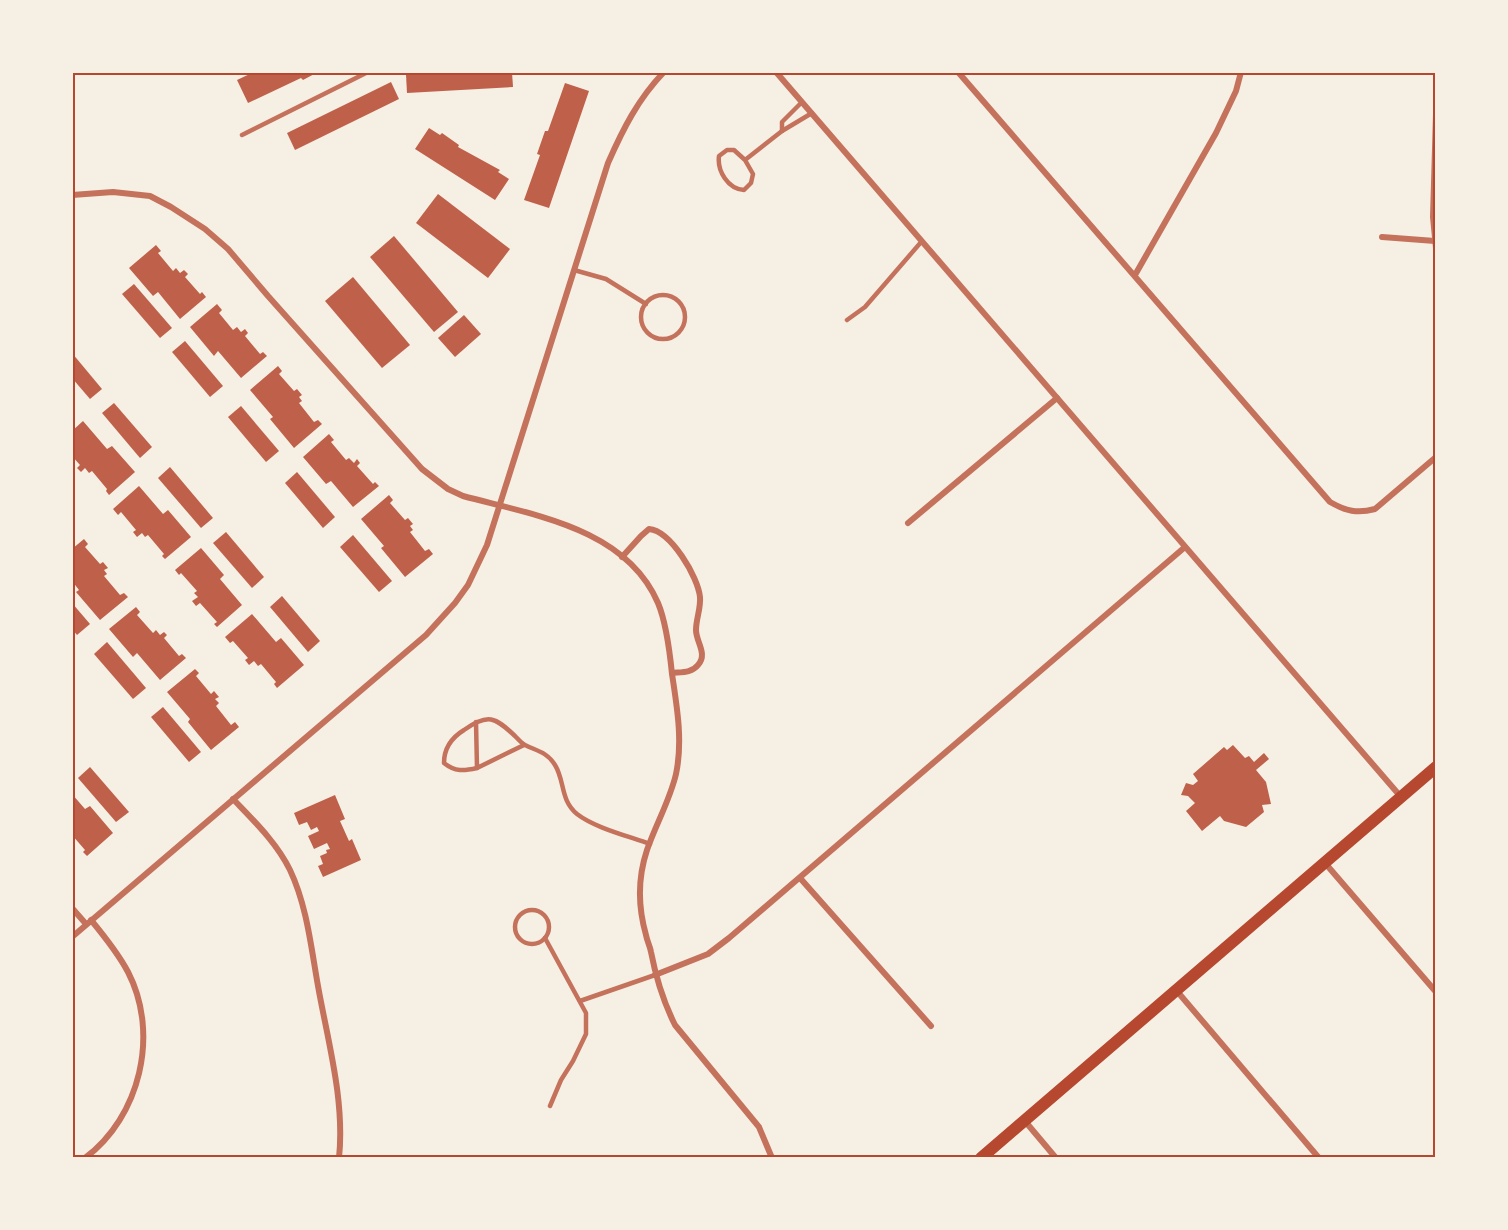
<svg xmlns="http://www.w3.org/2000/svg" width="1508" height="1230" viewBox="0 0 1508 1230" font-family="'Open Sans',sans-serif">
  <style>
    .building { fill: #bf614a }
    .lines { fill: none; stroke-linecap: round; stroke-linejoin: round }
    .service { stroke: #c5725c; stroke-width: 4.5 }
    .minor { stroke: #c5725c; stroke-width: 6 }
    .secondary { stroke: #b5482f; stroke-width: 12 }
    .neatline { fill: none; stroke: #b5482f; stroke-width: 2 }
  </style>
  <rect width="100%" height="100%" fill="#f6efe4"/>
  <g class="building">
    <polygon points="254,72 318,72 303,80 301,78 248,103 237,80"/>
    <polygon points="460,72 512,72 513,87 407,93 406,75"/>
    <polygon points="391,82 399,99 295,150 287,133"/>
    <polygon points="565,83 589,91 549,208 524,200 540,155 537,154 545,131 548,131"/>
    <polygon points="429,128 440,135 442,133 459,145 458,147 500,170 498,172 509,179 495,200 415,149"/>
    <polygon points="438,194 510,249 488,278 416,223"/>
    <polygon points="394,236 458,312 434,332 370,257"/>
    <polygon points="156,245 161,251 158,253 173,271 176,268 180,273 184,270 188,274 185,277 200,294 202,292 206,297 180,319 158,292 153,296 129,268"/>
    <polygon points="353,277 410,345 382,368 325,301"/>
    <polygon points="134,284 172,328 160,338 122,294"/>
    <polygon points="217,304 222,310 219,313 233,330 237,327 241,332 245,329 248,333 245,336 260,354 263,352 267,356 241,378 218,351 214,356 190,327"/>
    <polygon points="464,315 481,334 455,357 438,338"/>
    <polygon points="185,341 223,386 210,397 172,352"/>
    <polygon points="72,353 102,389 90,399 72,378"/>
    <polygon points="278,366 282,371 279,374 294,391 297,389 302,395 299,397 302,401 299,403 314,422 318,420 322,424 294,448 270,419 273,417 250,390"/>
    <polygon points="114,403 152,447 140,458 102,413"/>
    <polygon points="241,406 279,451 266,462 228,417"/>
    <polygon points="83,421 107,449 112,446 135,472 109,495 106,491 107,489 92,471 89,473 85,468 81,472 77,468 80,465 72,456 72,431"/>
    <polygon points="329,434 334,440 331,442 346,460 349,458 354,463 357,459 360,463 357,466 373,484 375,482 379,486 353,507 331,481 326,484 303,457"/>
    <polygon points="170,467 213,518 201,528 158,478"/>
    <polygon points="297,472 335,517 323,528 285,483"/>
    <polygon points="139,486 163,514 168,510 191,537 165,559 162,556 164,554 148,535 145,537 142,533 137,537 133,532 136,530 121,512 118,515 113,509"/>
    <polygon points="389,495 393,500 390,503 405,520 408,518 413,524 410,526 413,530 410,532 425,551 429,549 433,554 405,577 381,548 384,546 361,519"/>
    <polygon points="226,532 264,577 252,588 213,543"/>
    <polygon points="353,535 392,581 379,592 340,547"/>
    <polygon points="84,539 88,544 85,547 100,564 103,562 108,568 104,570 107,574 104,576 120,595 124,593 128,597 100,620 76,592 79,590 72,581 72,549"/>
    <polygon points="201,548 224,575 220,579 242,605 217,627 214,624 217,622 200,603 196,606 192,601 198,597 194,593 197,591 181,573 179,575 175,570"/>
    <polygon points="282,596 320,641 308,652 270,607"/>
    <polygon points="72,603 90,624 77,635 72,629"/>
    <polygon points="136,607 140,612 137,615 153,633 156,630 160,635 164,632 167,635 164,638 179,656 182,654 186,658 160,680 137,653 133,657 109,629"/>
    <polygon points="252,614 276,642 281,638 304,665 277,688 274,684 276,682 261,664 258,666 254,661 249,665 245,660 248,658 233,641 230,643 225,637"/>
    <polygon points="107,642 146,688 133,699 94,654"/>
    <polygon points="195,669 199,673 196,676 211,694 214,691 219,697 215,699 219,703 216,706 231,725 235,722 239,727 211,750 188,722 190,719 167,692"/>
    <polygon points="163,707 201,752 189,762 151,717"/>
    <polygon points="1233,745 1245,758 1249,756 1254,762 1264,753 1269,759 1256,770 1266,782 1271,804 1262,805 1264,812 1246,827 1224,821 1220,816 1202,831 1186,811 1195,803 1188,796 1181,795 1186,783 1193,785 1198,781 1193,774 1224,747 1227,750"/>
    <polygon points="90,767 129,812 116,822 78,778"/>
    <polygon points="72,794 85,809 90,806 113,833 87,856 83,852 85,850 72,835"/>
    <polygon points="335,795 345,819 340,821 349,841 352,839 361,860 323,877 318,866 323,864 320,856 327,853 326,850 330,849 327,843 314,849 308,836 319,831 317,827 311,830 307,822 299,825 294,813"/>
  </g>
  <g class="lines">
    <g class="service">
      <polyline points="782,131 782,122 802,102"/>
      <polyline points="242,135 368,72"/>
      <path d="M 745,160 L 734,150 L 727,150 L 719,156 C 717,171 728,189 744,190 L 751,183 L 753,174 L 745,160 L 782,131 L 812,113"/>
      <polyline points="574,270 606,279 646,304"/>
      <circle cx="663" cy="317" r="22"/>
      <polyline points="847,320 865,307 922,241"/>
      <polyline points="476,722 477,768 524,745"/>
      <path d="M 477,768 C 464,771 455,772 444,763 C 444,749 451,738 464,730 C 488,713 495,717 515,736 C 518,739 521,743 525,745 C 537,751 547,752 555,765 C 565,781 560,800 577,814 C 595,828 628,836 650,844"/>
      <circle cx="532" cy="927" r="17"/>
      <polyline points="545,938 586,1013 586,1034 573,1061 561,1080 550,1106"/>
      <polyline points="580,1001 655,975"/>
    </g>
    <g class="minor">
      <polyline points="776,72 1401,797"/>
      <path d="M 958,72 L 1330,502 C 1346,511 1357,514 1375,509 L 1436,457"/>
      <polyline points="1436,114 1433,217 1436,248"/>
      <path d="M 72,195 L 113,192 L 150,196 L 171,207 L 205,229 L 228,249 L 268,296 L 422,469 L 448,489 L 463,496 C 533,515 626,528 658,603 C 666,622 670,654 672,674 C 677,707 683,741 676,774 C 670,800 656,824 647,850 C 638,877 638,907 646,935 C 647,941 650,946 651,952 C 656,978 663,1001 675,1025 L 759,1127 L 772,1158"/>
      <polyline points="1382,237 1435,241"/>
      <polyline points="1135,275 1216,133 1236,91 1241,72"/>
      <polyline points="908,523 1057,398"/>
      <path d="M 622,557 L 641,536 L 649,529 C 671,531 698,577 700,597 C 701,608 696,619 696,630 C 696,642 708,654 698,665 C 692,673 681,672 672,673"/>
      <path d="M 233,799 C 254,821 277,843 290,870 C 307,906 311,947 318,986 C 328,1042 345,1101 339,1158"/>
      <polyline points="1325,863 1436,992"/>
      <polyline points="800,878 931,1026"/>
      <polyline points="72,908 86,924"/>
      <path d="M 72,937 L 426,635 L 455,603 L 468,585 L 487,545 L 608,163 C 623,129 638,99 664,72"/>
      <polyline points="655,975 708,954 729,938 1185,547"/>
      <polyline points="1176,990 1319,1158"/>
      <polyline points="1024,1120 1056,1158"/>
      <path d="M 85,1158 C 140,1117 160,1034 128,972 C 118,953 105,937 91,920"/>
    </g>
    <polyline class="secondary" points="981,1158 1436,767"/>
  </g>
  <rect width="1508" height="1230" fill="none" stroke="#f6efe4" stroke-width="147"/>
  <rect x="74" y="74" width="1360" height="1082" class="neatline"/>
</svg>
